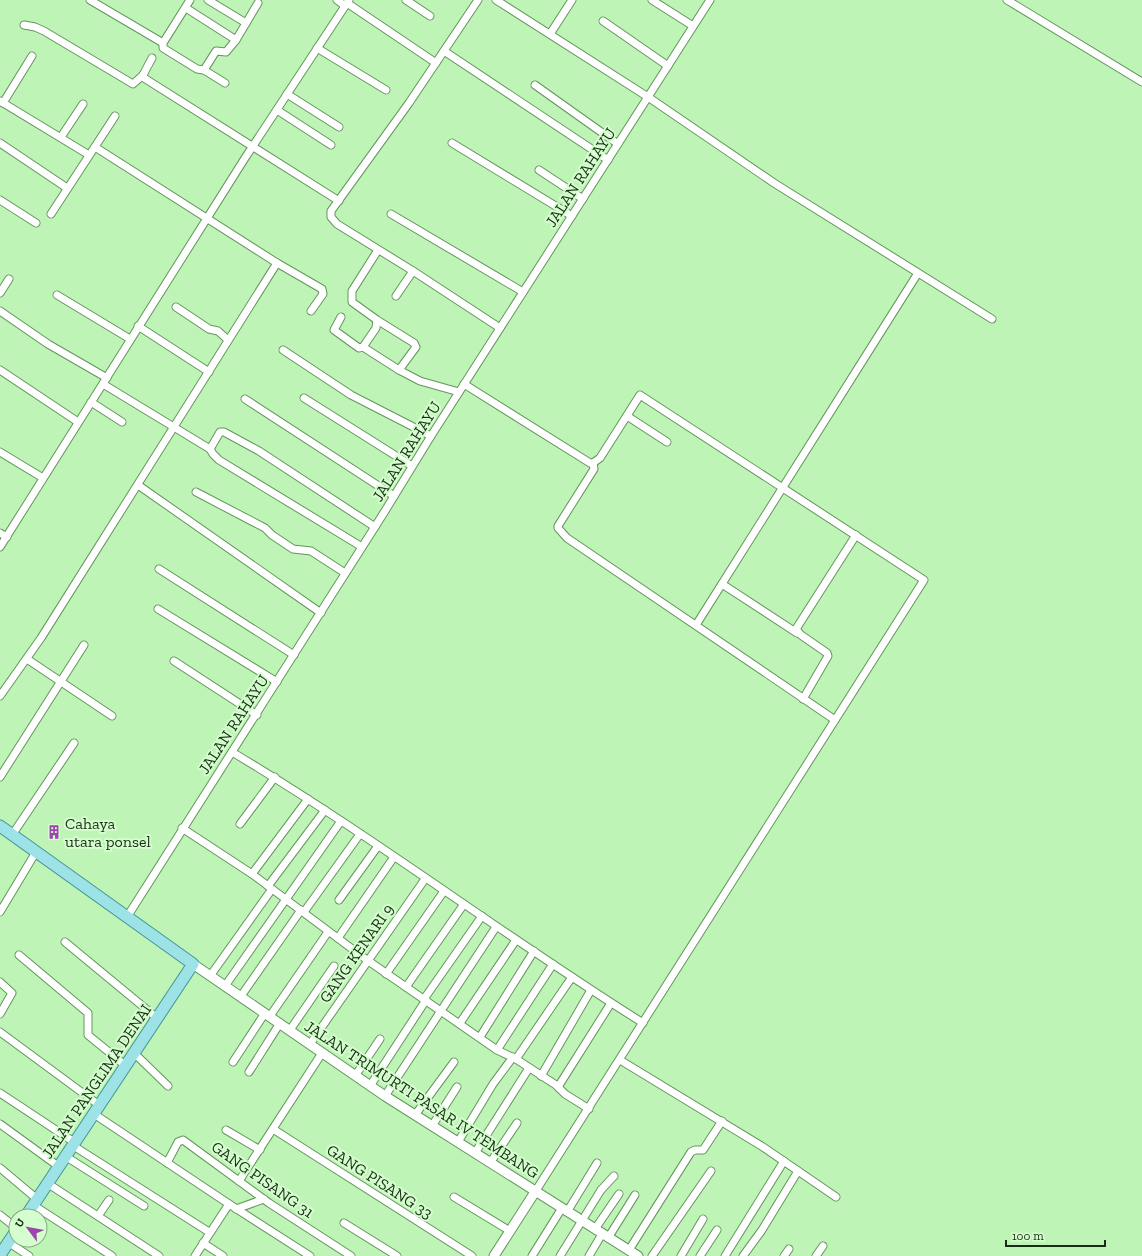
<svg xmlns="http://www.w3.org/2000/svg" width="1142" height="1256" viewBox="0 0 1142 1256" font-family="'Zilla Slab',serif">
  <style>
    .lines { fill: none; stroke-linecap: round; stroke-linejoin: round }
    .minor-casing { stroke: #64955d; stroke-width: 9 }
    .tertiary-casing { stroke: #64955d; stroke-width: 11 }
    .primary-casing { stroke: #439693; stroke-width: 13 }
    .minor { stroke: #fff; stroke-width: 7 }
    .tertiary { stroke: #fff; stroke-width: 9 }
    .primary { stroke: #9ce2e7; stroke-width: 11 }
    .labels { text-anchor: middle; stroke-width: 4; stroke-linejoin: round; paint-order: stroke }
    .street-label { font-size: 16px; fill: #192d16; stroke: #d4fecd }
    .poi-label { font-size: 16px; fill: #192d16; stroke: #d4fecd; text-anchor: start }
  </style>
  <rect width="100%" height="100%" fill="#bff4b7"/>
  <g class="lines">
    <defs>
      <g id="minor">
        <polyline points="90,0 163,43"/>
        <polyline points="190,0 163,43 163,48 197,69 204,70 225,83"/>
        <polyline points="208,0 246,23"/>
        <polyline points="337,0 345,6"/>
        <polyline points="406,0 430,16"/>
        <polyline points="478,0 409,103 331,211 331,217 337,224 413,271 500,328"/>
        <polyline points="496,0 648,97 774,183 992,319"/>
        <polyline points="652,0 693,26"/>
        <polyline points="1007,0 1142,82"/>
        <polyline points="347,3 436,63"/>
        <polyline points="186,8 236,40 258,3"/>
        <polyline points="603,21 668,66"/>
        <polyline points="24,25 35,27 44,31 133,84 143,75"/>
        <polyline points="550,34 572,0"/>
        <polyline points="317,48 386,90"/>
        <polyline points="444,51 608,160"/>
        <polyline points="152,58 143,75 144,78 339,201"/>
        <polyline points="204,70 216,51 226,52 236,40"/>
        <polyline points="535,85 618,144"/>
        <polyline points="287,94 339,127"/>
        <polyline points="0,101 89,155"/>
        <polyline points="3,103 32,56"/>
        <polyline points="277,110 331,145"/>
        <polyline points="61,137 83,104"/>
        <polyline points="0,143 67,188"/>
        <polyline points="452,143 572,216"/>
        <polyline points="95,147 277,263 322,289 323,294 311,311"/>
        <polyline points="539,170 583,199"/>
        <polyline points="0,200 36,223"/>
        <polyline points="51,214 115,116"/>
        <polyline points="391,214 523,292"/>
        <polyline points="0,293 9,279"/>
        <polyline points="57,295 130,339"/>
        <polyline points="396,296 413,271"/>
        <polyline points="176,307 209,329 218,331 228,340"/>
        <polyline points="0,311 48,344 107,378"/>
        <polyline points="341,317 334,330 359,348 363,347 376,328 377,320"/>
        <polyline points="138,326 209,372"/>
        <polyline points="363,347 399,370 416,347 414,343 377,320 352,302 352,291 378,250"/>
        <polyline points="283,350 351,395 431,436"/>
        <polyline points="0,370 78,422"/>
        <polyline points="399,370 420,381 459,392"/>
        <polyline points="103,384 210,449 220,432 224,432 259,451 375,527"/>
        <polyline points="464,384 590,463 593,463"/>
        <polyline points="304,398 412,466"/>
        <polyline points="245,399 394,496"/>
        <polyline points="91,402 122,422"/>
        <polyline points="627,416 667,442"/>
        <polyline points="210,449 213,454 219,460 362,547"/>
        <polyline points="0,452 43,478"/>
        <polyline points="593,463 594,469 558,526 558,528 567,538 835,720"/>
        <polyline points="138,485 321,613"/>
        <polyline points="196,492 265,528 272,535 293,549 311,551 345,573"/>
        <polyline points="0,533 7,537"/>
        <polyline points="0,547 245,158 349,0"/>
        <polyline points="159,569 294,655"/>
        <polyline points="722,584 797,633"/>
        <polyline points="158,609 277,682"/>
        <polyline points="696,625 918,273"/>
        <polyline points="27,659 112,716"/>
        <polyline points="174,661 257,715"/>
        <polyline points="0,696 41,638 277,263"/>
        <polyline points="803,699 828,656 827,653 801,635 796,629 856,535"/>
        <path d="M 232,752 C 373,836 504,936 643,1023"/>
        <polyline points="0,777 84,645"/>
        <polyline points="240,824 275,777"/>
        <polyline points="182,828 252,874 367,960 497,1050 516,1059 556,1085 565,1094 589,1109"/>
        <polyline points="12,835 74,743"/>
        <polyline points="252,874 308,799"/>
        <polyline points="268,886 325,810"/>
        <polyline points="339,900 378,846"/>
        <polyline points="0,912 36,852"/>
        <polyline points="304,912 360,834"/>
        <polyline points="127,917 385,511 431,436 710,0"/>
        <polyline points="338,938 394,857"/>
        <polyline points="65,942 157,1018"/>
        <polyline points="19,955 88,1013 88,1035 126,1066"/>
        <polyline points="386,974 444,891"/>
        <polyline points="210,976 272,889"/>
        <polyline points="0,982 12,993 0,1014"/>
        <polyline points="225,986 341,821"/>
        <polyline points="406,987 464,904"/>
        <polyline points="241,996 301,910"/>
        <polyline points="424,999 482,916"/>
        <polyline points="270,1016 328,932"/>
        <polyline points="460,1023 516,940"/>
        <polyline points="290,1030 334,966"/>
        <polyline points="0,1032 99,1105"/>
        <polyline points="480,1037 534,951"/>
        <polyline points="310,1044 425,879"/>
        <polyline points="497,1050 553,964"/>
        <polyline points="134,1053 168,1086"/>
        <polyline points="516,1059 572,977"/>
        <polyline points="620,1060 763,1147 836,1197"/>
        <polyline points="233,1062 265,1013"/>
        <polyline points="249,1072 280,1023"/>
        <polyline points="355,1076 380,1039"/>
        <polyline points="541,1076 591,990"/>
        <polyline points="370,1086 426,1000"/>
        <polyline points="558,1087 611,1003"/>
        <polyline points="0,1093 74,1142"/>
        <polyline points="385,1096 496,927"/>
        <polyline points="94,1114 229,1204 310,1256"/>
        <polyline points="415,1115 454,1062"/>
        <polyline points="0,1124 58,1166"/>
        <polyline points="432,1126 457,1087"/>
        <polyline points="273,1129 472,1256"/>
        <polyline points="226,1130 260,1150"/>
        <polyline points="458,1142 493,1084 513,1057"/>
        <polyline points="72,1145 209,1232"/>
        <polyline points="475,1153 529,1068"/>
        <polyline points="65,1156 144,1206"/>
        <polyline points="167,1163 178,1142 183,1140 269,1203 351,1256"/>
        <polyline points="490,1163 517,1123"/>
        <polyline points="0,1168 37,1199"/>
        <polyline points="239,1181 322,1053"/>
        <polyline points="47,1183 159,1256"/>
        <polyline points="535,1192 924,580 640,395 600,458 593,463"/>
        <polyline points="454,1197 510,1231"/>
        <polyline points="33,1205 112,1256"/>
        <polyline points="236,1209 264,1199"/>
        <polyline points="567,1212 597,1163"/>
        <polyline points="0,1215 16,1228"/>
        <polyline points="98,1216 109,1200"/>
        <polyline points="344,1223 397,1256"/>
        <polyline points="595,1229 619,1194"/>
        <polyline points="608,1238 635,1195"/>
        <polyline points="8,1242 29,1256"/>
        <polyline points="203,1243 223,1256"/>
        <polyline points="629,1250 691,1152 695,1150 703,1150 722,1121"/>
        <polyline points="195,1256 229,1204"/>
        <polyline points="532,1256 562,1208"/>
        <polyline points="560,1256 601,1190 614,1176"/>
        <polyline points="589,1256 602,1234"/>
        <polyline points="652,1256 711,1171"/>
        <polyline points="681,1256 703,1219"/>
        <polyline points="700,1256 717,1230"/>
        <polyline points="725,1256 784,1161"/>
        <polyline points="743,1256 762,1230 798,1171"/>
        <polyline points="784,1256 789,1249"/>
        <polyline points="816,1256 823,1246"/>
      </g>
      <g id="tertiary">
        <polyline points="193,964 385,1096 638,1256"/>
        <polyline points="494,1256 535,1192"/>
      </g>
      <g id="primary">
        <polyline points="0,826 193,964 26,1216"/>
        <polyline points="0,1255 16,1231"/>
      </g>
    </defs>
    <use href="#minor" class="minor-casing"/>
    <use href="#tertiary" class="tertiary-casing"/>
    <use href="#primary" class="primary-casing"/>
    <use href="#minor" class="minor"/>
    <use href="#tertiary" class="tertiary"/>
    <use href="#primary" class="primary"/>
  </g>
  <defs>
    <symbol id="building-bare" viewBox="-9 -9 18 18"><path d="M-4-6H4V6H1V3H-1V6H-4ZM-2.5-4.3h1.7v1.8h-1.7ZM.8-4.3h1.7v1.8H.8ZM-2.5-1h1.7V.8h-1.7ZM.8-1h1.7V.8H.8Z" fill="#9e44ae" stroke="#d4fecd" stroke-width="2.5" paint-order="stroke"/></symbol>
  </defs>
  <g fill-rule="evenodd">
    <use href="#building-bare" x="44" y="822" width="20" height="20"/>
  </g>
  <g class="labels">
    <g class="street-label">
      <text transform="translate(580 177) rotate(-57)" y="6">JALAN RAHAYU</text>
      <text transform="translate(406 451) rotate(-58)" y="6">JALAN RAHAYU</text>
      <text transform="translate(233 724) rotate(-57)" y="6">JALAN RAHAYU</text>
      <text transform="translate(356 953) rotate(-55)" y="6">GANG KENARI 9</text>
      <text transform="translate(96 1081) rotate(-56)" y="6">JALAN PANGLIMA DENAI</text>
      <text transform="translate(422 1099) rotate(33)" y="6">JALAN TRIMURTI PASAR IV TEMBANG</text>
      <text transform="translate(263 1179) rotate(35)" y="6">GANG PISANG 31</text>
      <text transform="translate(380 1181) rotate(33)" y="6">GANG PISANG 33</text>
    </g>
    <g class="poi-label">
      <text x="65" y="829">Cahaya<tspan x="65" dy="18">utara ponsel</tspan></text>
    </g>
  </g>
  <g transform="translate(28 1228) rotate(302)"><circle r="19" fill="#d4fecd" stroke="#89aa84"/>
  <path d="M0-3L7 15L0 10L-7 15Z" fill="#9e44ae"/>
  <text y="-6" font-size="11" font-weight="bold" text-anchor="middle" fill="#192d16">U</text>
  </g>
  <path d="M1006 1240v6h99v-6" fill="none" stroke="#192d16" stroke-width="2"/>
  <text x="1012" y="1240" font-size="12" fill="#192d16" stroke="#d4fecd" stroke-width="3" paint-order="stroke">100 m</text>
</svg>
